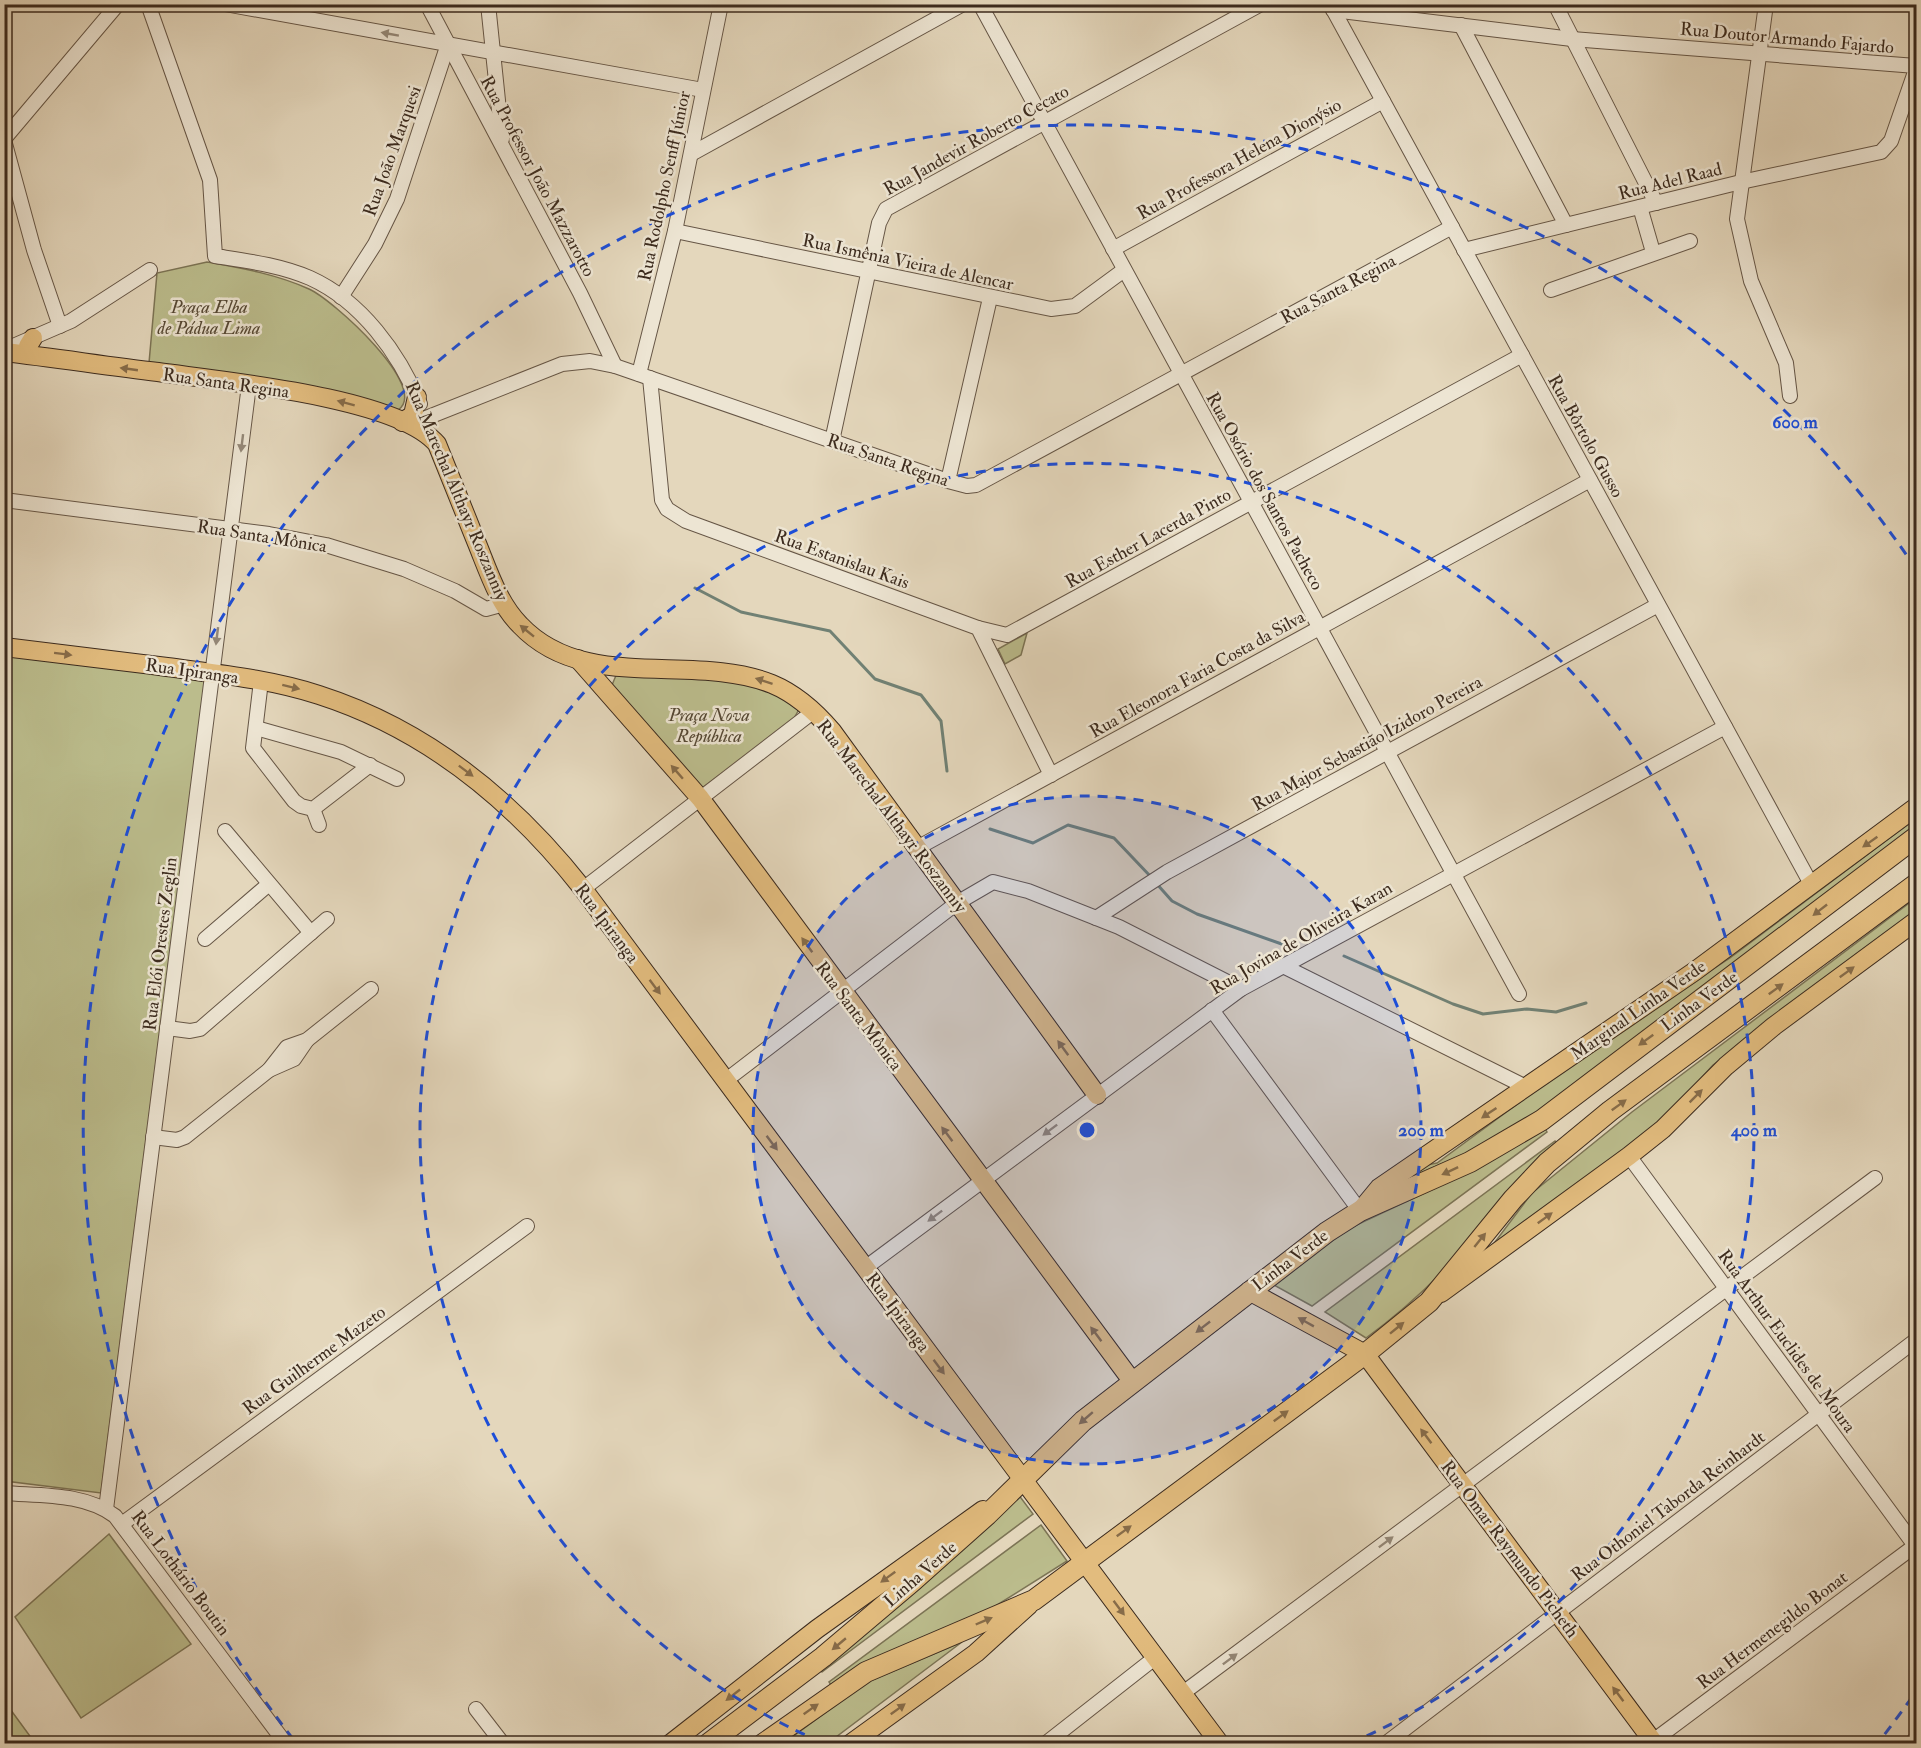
<svg xmlns="http://www.w3.org/2000/svg" width="1921" height="1748" viewBox="0 0 1921 1748" font-family="'IM FELL Double Pica',serif">
  <style>
    .green { fill: #bbbc8c; stroke: #7c7455; stroke-width: 1.5 }
    .lines { fill: none; stroke-linecap: round; stroke-linejoin: round }
    .stream { stroke: #718174; stroke-width: 3 }
    .minor-casing { stroke: #665646; stroke-width: 16 }
    .major-casing { stroke: #3c2b1e; stroke-width: 20 }
    .highway-casing { stroke: #3c2b1e; stroke-width: 22 }
    .minor { stroke: #ede5d3; stroke-width: 14 }
    .major { stroke: #e2bc7e; stroke-width: 18 }
    .highway { stroke: #e2bc7e; stroke-width: 20 }
    .oneway { fill: #948878 }
    .oneway2 { fill: #876c49 }
    .ring { fill: none; stroke: #1d4ed8; stroke-width: 3; stroke-dasharray: 10 8 }
    .labels { text-anchor: middle; stroke-width: 5; stroke-linejoin: round; paint-order: stroke }
    .street-label { font-size: 18px; fill: #3c2b1e; stroke: #ede5d3 }
    .park-label { font-size: 18px; font-style: italic; fill: #554834; stroke: #ede5d3 }
    .centre { fill: #1d4ed8; stroke: #ede5d3; stroke-width: 3 }
    .ring-label { font-size: 18px; text-anchor: middle; font-weight: bold; fill: #1d4ed8; stroke: #ede5d3; stroke-width: 5; stroke-linejoin: round; paint-order: stroke }
  </style>
  <rect width="100%" height="100%" fill="#e4d7bc"/>
  <filter id="stains"><feTurbulence type="fractalNoise" baseFrequency=".00333" numOctaves="4"/><feColorMatrix values="0 0 0 0 .2 0 0 0 0 .09 0 0 0 0 .02 0 0 0 .5 -.17"/></filter>
  <radialGradient id="worn" r=".72"><stop offset=".6" stop-color="#630" stop-opacity="0"/><stop offset="1" stop-color="#630" stop-opacity=".3"/></radialGradient>
  <g class="green">
    <path d="M 207,262 C 241,268 276,274 309,289 C 332,299 431,388 398,410 L 149,363 L 157,273 Z"/>
    <polygon points="1027,633 1021,655 1005,664 998,649"/>
    <polygon points="5,653 205,679 101,1493 5,1481"/>
    <polygon points="617,673 712,678 761,686 796,705 798,711 792,722 702,788 612,685"/>
    <polygon points="1916,818 1916,830 1538,1112 1472,1151 1392,1185 1427,1165 1437,1163 1603,1041 1730,958"/>
    <polygon points="1916,898 1916,915 1713,1065 1673,1109 1619,1155 1492,1246 1532,1193 1632,1112"/>
    <polygon points="1545,1128 1547,1132 1312,1306 1272,1284 1350,1228 1478,1168"/>
    <path d="M 1555,1141 L 1558,1145 C 1497,1212 1440,1285 1366,1338 L 1325,1312 Z"/>
    <polygon points="1018,1494 1033,1514 822,1672 820,1669"/>
    <polygon points="1041,1525 1067,1561 989,1610 831,1685 829,1682"/>
    <polygon points="109,1534 191,1644 81,1718 15,1617"/>
    <polygon points="962,1642 828,1743 783,1744 865,1683"/>
    <polygon points="4,1702 5,1702 35,1743 5,1743"/>
  </g>
  <g class="lines">
    <g class="stream">
      <polyline points="695,588 741,612 830,631 875,679 921,695 941,721 947,771"/>
      <polyline points="990,829 1033,843 1068,825 1114,838 1152,878"/>
      <polyline points="1156,883 1172,901 1197,914 1290,947"/>
      <polyline points="1344,956 1453,1004 1483,1014 1527,1009 1556,1012 1586,1003"/>
    </g>
    <defs>
      <g id="minor">
        <path d="M 148,4 L 210,180 L 215,256 C 247,261 280,265 310,278 C 361,301 399,353 420,404"/>
        <polyline points="225,4 703,90"/>
        <polyline points="427,4 580,293 615,366"/>
        <polyline points="488,4 502,139"/>
        <polyline points="980,4 1519,994"/>
        <polyline points="1330,4 1811,884"/>
        <polyline points="1555,4 1656,203"/>
        <polyline points="1766,4 1737,219 1751,281 1786,363 1790,396"/>
        <polyline points="1333,10 1572,39 1916,66"/>
        <polyline points="1461,25 1566,225"/>
        <polyline points="4,139 118,4"/>
        <polyline points="4,140 34,250 60,326"/>
        <polyline points="691,154 963,4"/>
        <polyline points="1640,207 1653,252"/>
        <polyline points="675,231 1051,309 1075,306 1124,270"/>
        <polyline points="1113,249 1383,101"/>
        <polyline points="1464,250 1741,182 1881,152 1891,141 1916,69"/>
        <polyline points="1551,290 1690,241"/>
        <polyline points="341,297 375,244 397,199 448,44"/>
        <polyline points="4,350 71,321 150,270"/>
        <polyline points="639,374 675,231 721,4"/>
        <polyline points="650,378 662,500 667,509 686,521 978,628 1051,775"/>
        <polyline points="426,418 562,364 590,361 615,366 948,481 967,486 976,485 1452,227"/>
        <polyline points="832,441 879,223 886,209 1261,4"/>
        <polyline points="948,481 990,298"/>
        <polyline points="4,500 269,534 326,545 404,569 455,591 486,609 497,606 501,597"/>
        <polyline points="978,628 1007,635 1522,355"/>
        <polyline points="261,681 253,748 294,801 301,806 313,809 370,765"/>
        <polyline points="256,728 341,752 397,779"/>
        <polyline points="313,809 319,825"/>
        <polyline points="225,831 311,933"/>
        <polyline points="917,848 1590,480"/>
        <polyline points="583,889 814,711"/>
        <polyline points="1096,918 1167,872 1658,605"/>
        <polyline points="205,939 269,884"/>
        <polyline points="1283,966 1526,1087"/>
        <polyline points="1212,1010 1360,1211"/>
        <polyline points="167,1028 190,1031 200,1029 327,919"/>
        <polyline points="269,1070 294,1059 307,1040"/>
        <polyline points="725,1081 957,903 993,882 1028,891 1119,927 1241,989"/>
        <polyline points="153,1137 177,1140 185,1137 269,1070 287,1047 307,1040 371,989"/>
        <polyline points="1629,1156 1916,1547"/>
        <polyline points="865,1268 1241,989 1725,727"/>
        <path d="M 4,1493 C 41,1496 84,1493 115,1516 L 286,1744"/>
        <polyline points="106,1509 249,385"/>
        <polyline points="122,1524 527,1226"/>
        <polyline points="1183,1693 1875,1178"/>
        <polyline points="476,1709 503,1744"/>
        <polyline points="1045,1744 1156,1657"/>
        <polyline points="1385,1744 1916,1340"/>
        <polyline points="1649,1744 1916,1545"/>
        <polyline points="1910,1744 1916,1739"/>
      </g>
      <g id="major">
        <path d="M 4,352 C 56,358 107,366 158,372 C 222,381 397,397 437,444 C 450,477 463,509 476,541 C 488,570 498,603 520,625 C 585,694 693,652 772,684 C 796,694 815,711 832,731 L 1097,1095"/>
        <polyline points="30,355 28,346 33,338"/>
        <polyline points="402,422 413,415 417,397"/>
        <path d="M 4,647 C 59,654 113,660 167,667 C 218,674 270,679 319,695 C 428,730 513,800 583,889 L 1220,1744"/>
        <polyline points="578,659 700,798 1132,1381"/>
        <polyline points="1360,1211 1379,1188 1695,971 1916,807"/>
        <polyline points="1249,1291 1365,1354 1655,1744"/>
        <polyline points="1441,1293 1629,1156 1663,1129 1726,1066 1774,1026 1916,921"/>
        <polyline points="670,1744 817,1629 983,1510"/>
        <polyline points="850,1744 976,1653 1029,1605"/>
      </g>
      <g id="highway">
        <polyline points="708,1744 823,1657 914,1580 987,1515 1083,1421 1327,1232 1360,1211 1470,1162 1542,1120 1916,837"/>
        <polyline points="763,1744 866,1672 1034,1600 1365,1354 1429,1302 1513,1199 1547,1163 1610,1111 1916,884"/>
      </g>
    </defs>
    <use href="#minor" class="minor-casing"/>
    <use href="#major" class="major-casing"/>
    <use href="#highway" class="highway-casing"/>
    <use href="#minor" class="minor"/>
    <use href="#major" class="major"/>
    <use href="#highway" class="highway"/>
  </g>
  <defs><path id="oneway-solid" d="M-6-.8H1V-3.2L6.5 0L1 3.2V.8H-6Z" transform="scale(1.5)"/></defs>
  <g class="oneway">
    <use href="#oneway-solid" transform="translate(390 34) rotate(-170)"/>
    <use href="#oneway-solid" transform="translate(242 443) rotate(97)"/>
    <use href="#oneway-solid" transform="translate(217 636) rotate(97)"/>
    <use href="#oneway-solid" transform="translate(1050 1130) rotate(143)"/>
    <use href="#oneway-solid" transform="translate(935 1216) rotate(143)"/>
    <use href="#oneway-solid" transform="translate(1386 1542) rotate(-37)"/>
    <use href="#oneway-solid" transform="translate(1230 1659) rotate(-37)"/>
  </g>
  <g class="oneway2">
    <use href="#oneway-solid" transform="translate(129 369) rotate(-172)"/>
    <use href="#oneway-solid" transform="translate(346 403) rotate(-165)"/>
    <use href="#oneway-solid" transform="translate(527 631) rotate(-141)"/>
    <use href="#oneway-solid" transform="translate(63 654) rotate(7)"/>
    <use href="#oneway-solid" transform="translate(764 681) rotate(-162)"/>
    <use href="#oneway-solid" transform="translate(291 687) rotate(14)"/>
    <use href="#oneway-solid" transform="translate(466 771) rotate(37)"/>
    <use href="#oneway-solid" transform="translate(677 772) rotate(-131)"/>
    <use href="#oneway-solid" transform="translate(1870 842) rotate(145)"/>
    <use href="#oneway-solid" transform="translate(1820 910) rotate(142)"/>
    <use href="#oneway-solid" transform="translate(807 945) rotate(-126)"/>
    <use href="#oneway-solid" transform="translate(1847 972) rotate(-36)"/>
    <use href="#oneway-solid" transform="translate(655 987) rotate(53)"/>
    <use href="#oneway-solid" transform="translate(1776 989) rotate(-36)"/>
    <use href="#oneway-solid" transform="translate(1646 1040) rotate(144)"/>
    <use href="#oneway-solid" transform="translate(1063 1048) rotate(-126)"/>
    <use href="#oneway-solid" transform="translate(1696 1096) rotate(-45)"/>
    <use href="#oneway-solid" transform="translate(1619 1105) rotate(-36)"/>
    <use href="#oneway-solid" transform="translate(1489 1113) rotate(146)"/>
    <use href="#oneway-solid" transform="translate(947 1134) rotate(-127)"/>
    <use href="#oneway-solid" transform="translate(772 1143) rotate(53)"/>
    <use href="#oneway-solid" transform="translate(1450 1171) rotate(155)"/>
    <use href="#oneway-solid" transform="translate(1545 1218) rotate(-36)"/>
    <use href="#oneway-solid" transform="translate(1480 1240) rotate(-51)"/>
    <use href="#oneway-solid" transform="translate(1306 1322) rotate(-151)"/>
    <use href="#oneway-solid" transform="translate(1203 1327) rotate(142)"/>
    <use href="#oneway-solid" transform="translate(1397 1328) rotate(-39)"/>
    <use href="#oneway-solid" transform="translate(1096 1334) rotate(-127)"/>
    <use href="#oneway-solid" transform="translate(939 1367) rotate(53)"/>
    <use href="#oneway-solid" transform="translate(1281 1416) rotate(-36)"/>
    <use href="#oneway-solid" transform="translate(1086 1418) rotate(139)"/>
    <use href="#oneway-solid" transform="translate(1426 1436) rotate(-127)"/>
    <use href="#oneway-solid" transform="translate(1124 1531) rotate(-36)"/>
    <use href="#oneway-solid" transform="translate(888 1577) rotate(144)"/>
    <use href="#oneway-solid" transform="translate(1119 1608) rotate(53)"/>
    <use href="#oneway-solid" transform="translate(984 1621) rotate(-23)"/>
    <use href="#oneway-solid" transform="translate(839 1644) rotate(140)"/>
    <use href="#oneway-solid" transform="translate(1618 1694) rotate(-127)"/>
    <use href="#oneway-solid" transform="translate(733 1695) rotate(142)"/>
    <use href="#oneway-solid" transform="translate(811 1709) rotate(-35)"/>
    <use href="#oneway-solid" transform="translate(898 1709) rotate(-36)"/>
  </g>
  <circle cx="1087" cy="1130" r="334" fill="#1d4ed8" fill-opacity=".12"/>
  <g class="ring">
    <circle cx="1087" cy="1130" r="334"/>
    <path d="M821 1742A667 667 0 1 1 1353 1742"/>
    <path d="M1912 1697A1001 1001 0 0 1 1881 1739M293 1739A1001 1001 0 1 1 1912 563"/>
  </g>
  <g class="labels">
    <g class="street-label">
      <text transform="translate(1787 38) rotate(5)" y="6">Rua Doutor Armando Fajardo</text>
      <text transform="translate(976 140) rotate(-29)" y="6">Rua Jandevir Roberto Cecato</text>
      <text transform="translate(392 151) rotate(-70)" y="6">Rua João Marquesi</text>
      <text transform="translate(1239 159) rotate(-29)" y="6">Rua Professora Helena Dionýsio</text>
      <text transform="translate(538 176) rotate(62)" y="6">Rua Professor João Mazzarotto</text>
      <text transform="translate(1670 181) rotate(-14)" y="6">Rua Adel Raad</text>
      <text transform="translate(664 186) rotate(-78)" y="6">Rua Rodolpho Senff Júnior</text>
      <text transform="translate(908 262) rotate(12)" y="6">Rua Ismênia Vieira de Alencar</text>
      <text transform="translate(1338 289) rotate(-28)" y="6">Rua Santa Regina</text>
      <text transform="translate(226 383) rotate(8)" y="6">Rua Santa Regina</text>
      <text transform="translate(1586 436) rotate(61)" y="6">Rua Bôrtolo Gusso</text>
      <text transform="translate(888 460) rotate(19)" y="6">Rua Santa Regina</text>
      <text transform="translate(457 491) rotate(67)" y="6">Rua Marechal Althayr Roszanniy</text>
      <text transform="translate(1265 491) rotate(61)" y="6">Rua Osório dos Santos Pacheco</text>
      <text transform="translate(262 536) rotate(9)" y="6">Rua Santa Mônica</text>
      <text transform="translate(1148 538) rotate(-29)" y="6">Rua Esther Lacerda Pinto</text>
      <text transform="translate(842 559) rotate(20)" y="6">Rua Estanislau Kais</text>
      <text transform="translate(192 671) rotate(8)" y="6">Rua Ipiranga</text>
      <text transform="translate(1197 674) rotate(-29)" y="6">Rua Eleonora Faria Costa da Silva</text>
      <text transform="translate(1367 743) rotate(-29)" y="6">Rua Major Sebastião Izidoro Pereira</text>
      <text transform="translate(892 816) rotate(53)" y="6">Rua Marechal Althayr Roszanniy</text>
      <text transform="translate(607 923) rotate(53)" y="6">Rua Ipiranga</text>
      <text transform="translate(1301 938) rotate(-30)" y="6">Rua Jovina de Oliveira Karan</text>
      <text transform="translate(160 944) rotate(-83)" y="6">Rua Elói Orestes Zeglin</text>
      <text transform="translate(1699 1001) rotate(-36)" y="6">Linha Verde</text>
      <text transform="translate(1638 1010) rotate(-35)" y="6">Marginal Linha Verde</text>
      <text transform="translate(859 1016) rotate(53)" y="6">Rua Santa Mônica</text>
      <text transform="translate(1290 1260) rotate(-37)" y="6">Linha Verde</text>
      <text transform="translate(898 1312) rotate(53)" y="6">Rua Ipiranga</text>
      <text transform="translate(1787 1341) rotate(54)" y="6">Rua Arthur Euclides de Moura</text>
      <text transform="translate(314 1360) rotate(-36)" y="6">Rua Guilherme Mazeto</text>
      <text transform="translate(1668 1506) rotate(-37)" y="6">Rua Othoniel Taborda Reinhardt</text>
      <text transform="translate(1510 1549) rotate(53)" y="6">Rua Omar Raymundo Picheth</text>
      <text transform="translate(181 1573) rotate(53)" y="6">Rua Lothário Boutin</text>
      <text transform="translate(920 1574) rotate(-41)" y="6">Linha Verde</text>
      <text transform="translate(1772 1630) rotate(-37)" y="6">Rua Hermenegildo Bonat</text>
    </g>
    <g class="park-label">
      <text x="209" y="313">Praça Elba<tspan x="209" dy="21">de Pádua Lima</tspan></text>
      <text x="709" y="721">Praça Nova<tspan x="709" dy="21">República</tspan></text>
    </g>
  </g>
  <circle cx="1087" cy="1130" r="9" class="centre"/>
  <g class="ring-label">
    <text x="1795" y="428">600 m</text>
    <text x="1421" y="1136">200 m</text>
    <text x="1754" y="1136">400 m</text>
  </g>
  <rect width="1921" height="1748" fill="none" stroke="#e4d7bc" stroke-width="24"/>
  <rect x="6" y="6" width="1909" height="1736" fill="none" stroke="#3c2b1e" stroke-width="3"/>
  <rect x="12" y="12" width="1897" height="1724" fill="none" stroke="#3c2b1e" stroke-width="1.5"/>
  <rect width="100%" height="100%" filter="url(#stains)"/>
  <rect width="100%" height="100%" fill="url(#worn)"/>
</svg>
